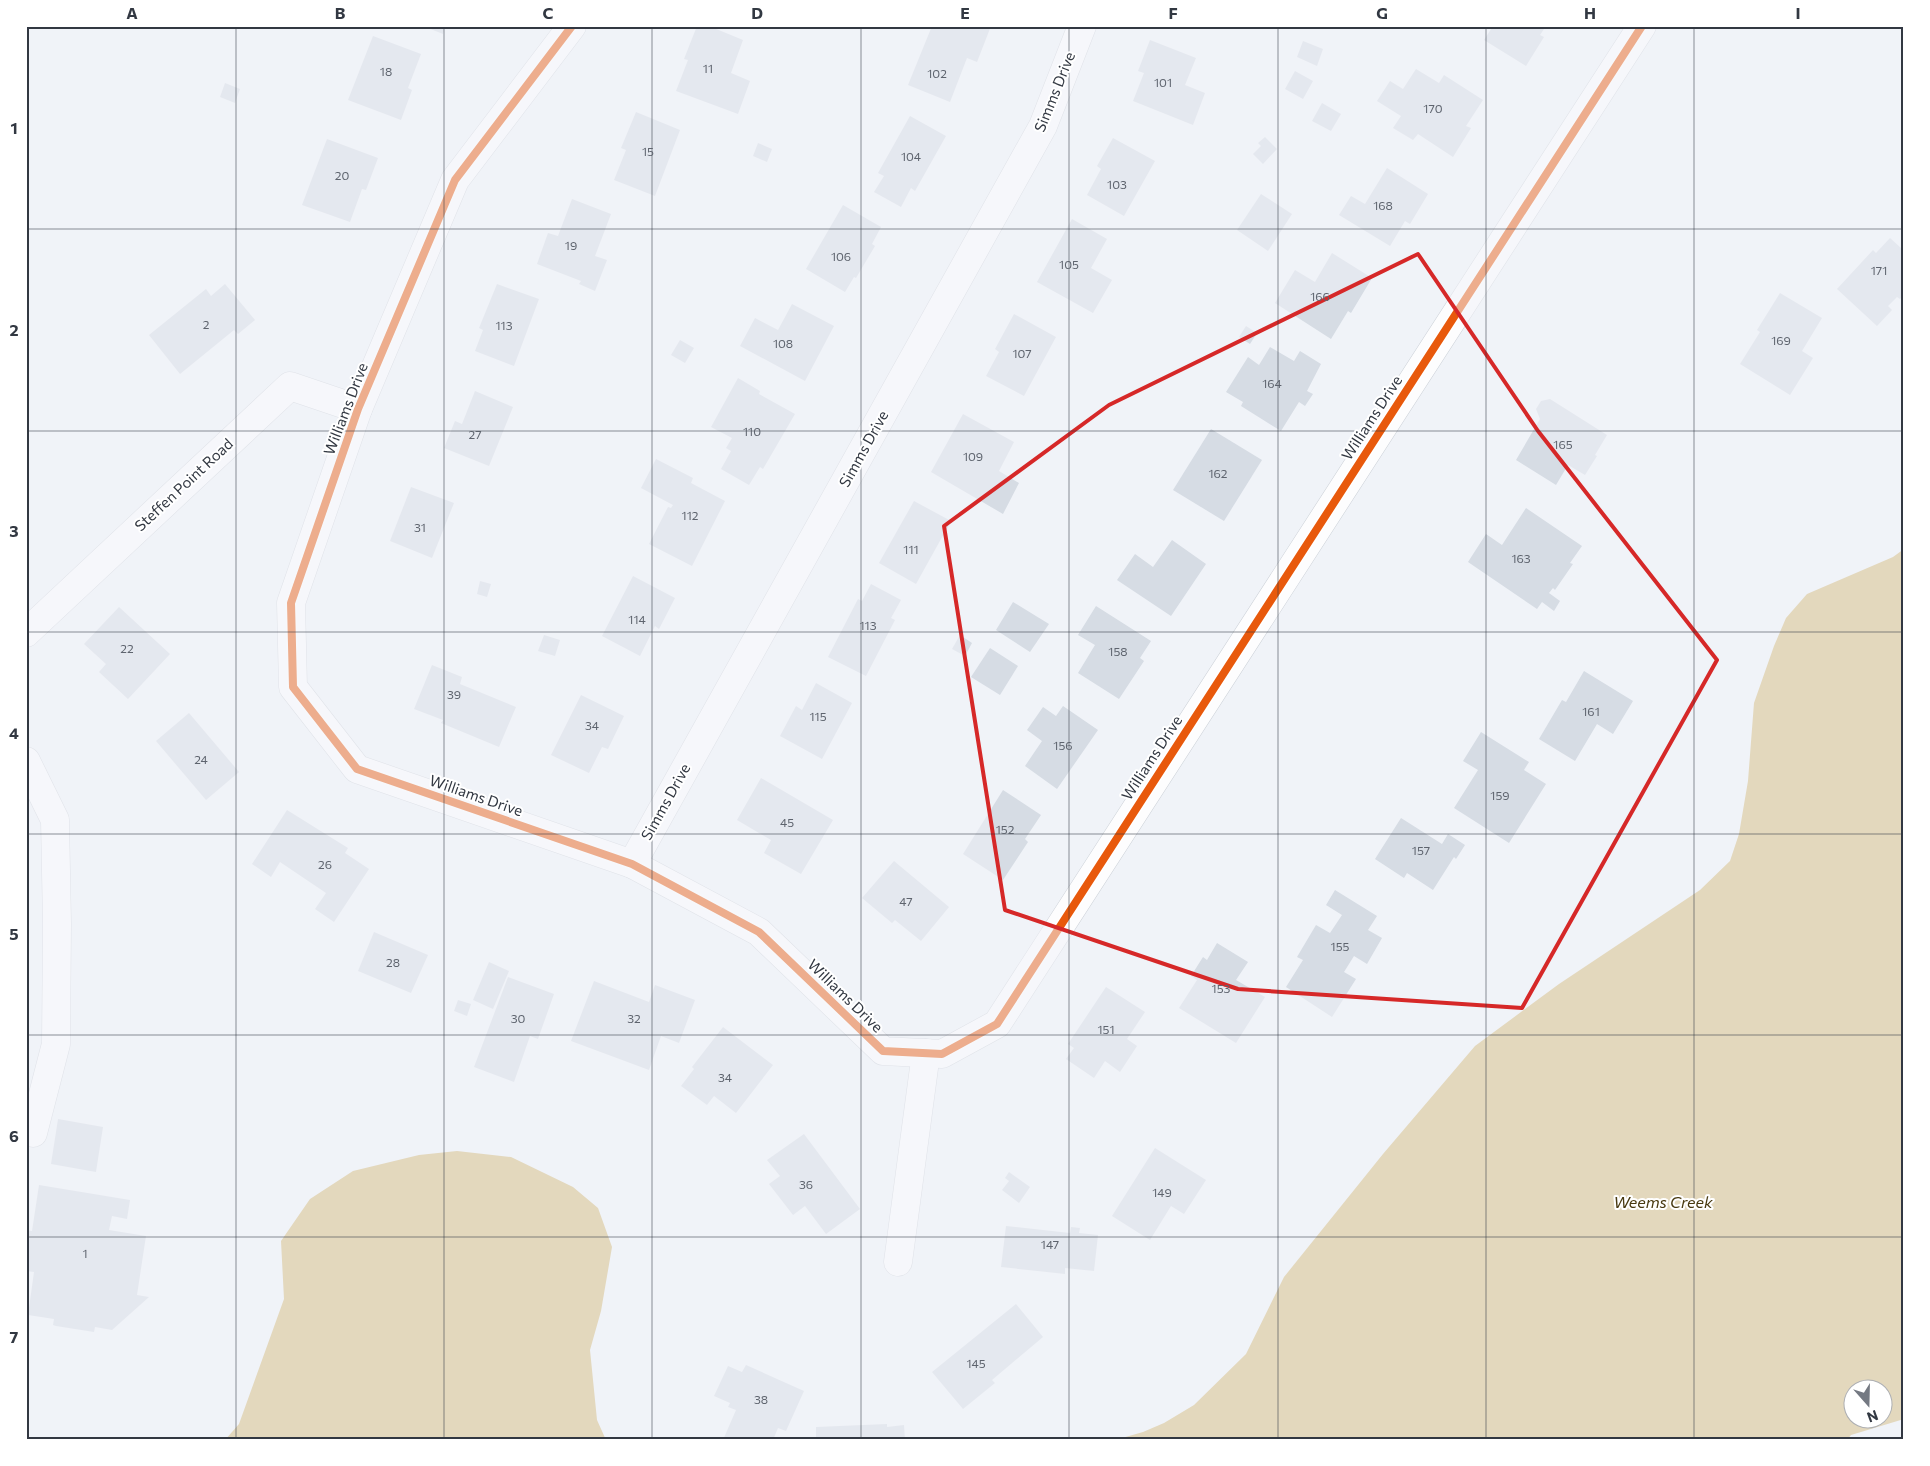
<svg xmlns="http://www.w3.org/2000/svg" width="1930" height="1466" viewBox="0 0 1930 1466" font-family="Commissioner,sans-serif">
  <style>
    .water { fill: #d2b876; fill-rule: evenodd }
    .building { fill: #d6dce4 }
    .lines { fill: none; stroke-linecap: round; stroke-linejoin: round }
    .minor-casing { stroke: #cbd0d7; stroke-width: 29 }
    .minor { stroke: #fdfdfe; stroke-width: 28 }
    .cycleway-casing { stroke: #fff; stroke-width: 11 }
    .cycleway { stroke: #e8590c; stroke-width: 8 }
    .marked { fill: none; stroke: #d62828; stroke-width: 4; stroke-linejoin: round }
    .grid { fill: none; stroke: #323842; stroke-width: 1; stroke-opacity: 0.55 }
    .labels { text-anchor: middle; stroke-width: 4; stroke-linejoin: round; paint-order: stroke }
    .number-label { font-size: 12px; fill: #5e646e }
    .street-label { font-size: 15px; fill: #323842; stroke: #fff }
    .water-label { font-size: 16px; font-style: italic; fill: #483910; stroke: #fff }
    .neatline { fill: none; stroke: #323842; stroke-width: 2 }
    .grid-label { font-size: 16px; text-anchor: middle; font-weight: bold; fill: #323842 }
  </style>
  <rect width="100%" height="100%" fill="#f0f3f8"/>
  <g class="water">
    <path d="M 1904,549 L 1904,1419 L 1851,1435 L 1847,1440 L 1115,1440 L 1143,1432 L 1164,1423 L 1194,1405 L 1246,1354 L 1284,1277 L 1383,1154 L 1475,1046 L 1559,984 L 1700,890 L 1730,861 L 1739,834 L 1748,781 L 1754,703 L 1774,646 L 1786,618 L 1807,594 L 1893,557 ZM 1852,1388 L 1882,1388 L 1882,1418 L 1852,1418 Z"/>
    <polygon points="457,1151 511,1157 573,1187 598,1208 612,1247 601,1311 590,1350 597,1420 606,1440 225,1440 239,1424 284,1299 281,1241 310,1199 353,1171 419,1155"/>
  </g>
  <g class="building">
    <polygon points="423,26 445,26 443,34"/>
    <polygon points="697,26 709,26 743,40 731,73 750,81 738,114 676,91 688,60 684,59"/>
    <polygon points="932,26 991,26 977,62 967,58 950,102 908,85"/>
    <polygon points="1493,26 1546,26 1540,35 1544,37 1526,66 1484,40"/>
    <polygon points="373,36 421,54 408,88 412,90 401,120 348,100"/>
    <polygon points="1150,40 1196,58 1185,85 1205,93 1193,125 1133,101 1144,73 1138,71"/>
    <polygon points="1303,41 1323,49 1317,66 1297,57"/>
    <polygon points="1416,69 1439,83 1444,75 1483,100 1466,126 1471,128 1453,157 1418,134 1413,140 1393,128 1401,116 1377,101 1390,81 1403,89"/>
    <polygon points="1295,71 1313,81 1303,99 1285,89"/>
    <polygon points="225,83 240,89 235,103 220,97"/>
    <polygon points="1322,103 1341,114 1331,131 1312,121"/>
    <polygon points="636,112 680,130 655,196 614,180 626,150 621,148"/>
    <polygon points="910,116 946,136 915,191 911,188 901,207 874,192 884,176 878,173"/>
    <polygon points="1265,137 1277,149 1263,164 1253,154 1261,146 1258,143"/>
    <polygon points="1113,138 1155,161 1124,216 1087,195 1101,169 1097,166"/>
    <polygon points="327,139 378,158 366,190 362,189 350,222 302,205"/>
    <polygon points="758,143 772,149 767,162 753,156"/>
    <polygon points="1387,168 1428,194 1410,224 1405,221 1390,246 1339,215 1351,196 1365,204"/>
    <polygon points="1261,194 1292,214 1268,251 1237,230"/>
    <polygon points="572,199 611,214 595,256 607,260 595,291 579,284 581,281 537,264 548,233 558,236"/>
    <polygon points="843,205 881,227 872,244 875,246 856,278 854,277 845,292 806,269"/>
    <polygon points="1072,219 1107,239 1091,268 1112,280 1093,313 1037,282"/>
    <polygon points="1890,238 1901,248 1904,245 1904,295 1900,299 1897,297 1888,306 1892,310 1877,326 1837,289 1873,250 1876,253"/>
    <polygon points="1332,253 1372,278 1351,313 1348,311 1331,339 1275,303 1295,270 1315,282"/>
    <polygon points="225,284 255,320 238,334 234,330 180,374 149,335 206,289 211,296"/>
    <polygon points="497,284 539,299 514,366 475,351 483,330 479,328"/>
    <polygon points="1780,293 1822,318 1802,351 1813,358 1790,395 1740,364 1760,332 1757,330"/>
    <polygon points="792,304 834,326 805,381 740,346 755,318 778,330"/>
    <polygon points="1014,314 1056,337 1024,396 986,376 999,352 995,349"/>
    <polygon points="1246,326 1257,333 1250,344 1239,337"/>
    <polygon points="680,340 694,348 685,363 671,355"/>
    <polygon points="1270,347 1294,361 1300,351 1321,364 1307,391 1313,394 1305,406 1299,402 1281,431 1241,406 1243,402 1226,392 1248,357 1259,365"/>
    <polygon points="738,378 760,391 759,394 795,414 763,469 760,467 749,485 721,469 731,451 726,448 732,438 711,427"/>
    <polygon points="475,391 513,407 489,466 444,448 455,421 462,424"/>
    <polygon points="1550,399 1607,435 1595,455 1597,456 1585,475 1568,465 1556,485 1516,460 1540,419 1536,409 1541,401"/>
    <polygon points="963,414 1014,442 999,471 1019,483 1003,514 931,472"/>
    <polygon points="1211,429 1262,460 1224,521 1173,490"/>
    <polygon points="656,459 693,478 691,483 725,501 692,566 649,544 668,507 671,508 673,505 641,488"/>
    <polygon points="411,487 454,503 432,558 390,541"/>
    <polygon points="914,501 951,521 916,584 879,563"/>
    <polygon points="1526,508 1582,546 1570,563 1573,564 1555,590 1553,588 1549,593 1560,601 1554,611 1542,602 1537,609 1468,562 1486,534 1502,545"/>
    <polygon points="1172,540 1206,564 1171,616 1117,580 1135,554 1153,567"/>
    <polygon points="633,576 675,598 659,629 655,626 640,656 602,636"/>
    <polygon points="480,581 491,584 487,597 477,594"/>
    <polygon points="871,584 901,600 891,618 895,620 866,676 828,657 858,599 862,601"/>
    <polygon points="1013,602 1049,624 1030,652 996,630"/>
    <polygon points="1096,606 1151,641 1140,658 1144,661 1119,699 1078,673 1095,645 1078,635"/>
    <polygon points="119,607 170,654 128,699 99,672 106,664 84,644"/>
    <polygon points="544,635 560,640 555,656 538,651"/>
    <polygon points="960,635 972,643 965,656 952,649"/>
    <polygon points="990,648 1018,666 1000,695 971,677"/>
    <polygon points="432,665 462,677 460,684 516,707 499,747 441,723 443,720 414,709"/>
    <polygon points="1584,671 1633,701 1613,734 1597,724 1575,761 1539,739 1562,700 1566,702"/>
    <polygon points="816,683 852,703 822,759 780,736 796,706 802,710"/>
    <polygon points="581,695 624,716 608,749 602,747 589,773 551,755"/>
    <polygon points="1063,706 1098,730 1057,789 1025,766 1042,741 1027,730 1043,707 1056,716"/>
    <polygon points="189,713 239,772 206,800 156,741"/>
    <polygon points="1481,732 1529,762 1524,770 1546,784 1509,843 1454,808 1478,770 1463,761"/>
    <polygon points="761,778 833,820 801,874 764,853 771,840 737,820"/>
    <polygon points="1003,790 1041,815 1025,839 1028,842 1003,880 963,854"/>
    <polygon points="287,810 348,848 345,853 369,869 334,922 315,909 326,893 280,862 271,877 252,864"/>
    <polygon points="1401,818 1442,844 1448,834 1465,845 1456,859 1454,857 1433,890 1407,873 1404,878 1375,859"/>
    <polygon points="894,861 949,907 921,941 895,920 892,923 862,898"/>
    <polygon points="1335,890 1377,916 1368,930 1382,938 1367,964 1354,956 1344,972 1356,979 1332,1017 1286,987 1303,960 1297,957 1316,925 1330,933 1342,915 1326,905"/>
    <polygon points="374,932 428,955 411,993 358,971"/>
    <polygon points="1217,943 1248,962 1236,980 1265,997 1236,1043 1179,1008 1197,980 1191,976 1203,957 1207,960"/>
    <polygon points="489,962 509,971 493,1009 473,1000"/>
    <polygon points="508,977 554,994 538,1039 530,1036 514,1082 474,1067"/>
    <polygon points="594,981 649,1002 655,985 695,1000 679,1043 661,1036 649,1070 571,1041"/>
    <polygon points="1106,987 1145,1012 1127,1039 1137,1046 1120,1072 1105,1061 1094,1078 1066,1059 1074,1048 1068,1044"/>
    <polygon points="458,1000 471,1004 467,1016 454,1011"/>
    <polygon points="723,1027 773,1065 736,1113 714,1096 707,1105 681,1086 694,1069 692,1067"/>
    <polygon points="58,1119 103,1127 96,1172 51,1164"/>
    <polygon points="804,1134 860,1209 826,1234 805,1206 793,1215 769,1184 780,1176 767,1160"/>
    <polygon points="1155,1148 1206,1180 1184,1214 1171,1206 1150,1240 1112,1216"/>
    <polygon points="1009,1172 1030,1187 1019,1203 1002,1190 1009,1181 1005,1178"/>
    <polygon points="39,1185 130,1200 127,1219 112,1216 109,1230 146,1236 137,1295 149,1297 112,1330 95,1327 94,1332 56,1326 53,1325 54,1319 28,1315 34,1272 26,1271 26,1230 32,1231"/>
    <polygon points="1006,1226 1070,1233 1071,1227 1080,1228 1079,1233 1098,1235 1094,1271 1065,1268 1065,1274 1001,1267"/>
    <polygon points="1016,1304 1043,1337 992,1380 995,1383 963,1409 932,1372"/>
    <polygon points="746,1365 804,1391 786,1431 778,1428 773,1440 723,1440 736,1410 728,1407 730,1403 714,1396 728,1366 742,1372"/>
    <polygon points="887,1424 887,1427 904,1425 905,1440 816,1440 816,1427"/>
  </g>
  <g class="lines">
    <defs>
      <g id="minor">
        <polyline points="572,26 455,180 358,409 291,603 293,687 357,769 632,864 759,932 883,1051 942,1054 997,1024 1642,26"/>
        <polyline points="26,633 290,386 358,409"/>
        <polyline points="26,761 55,820 57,924 56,1044 33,1133"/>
        <polyline points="632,864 1043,126 1082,26"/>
        <polyline points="898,1262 926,1053"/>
      </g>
    </defs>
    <use href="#minor" class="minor-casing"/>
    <use href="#minor" class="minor"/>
    <defs>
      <polyline id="cycleway" points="572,26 455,180 358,409 291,603 293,687 357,769 632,864 759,932 883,1051 942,1054 997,1024 1642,26"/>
    </defs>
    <use href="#cycleway" class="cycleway-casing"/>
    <use href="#cycleway" class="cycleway"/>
  </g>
  <path d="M0 0H1930V1466H0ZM 1418,254 L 1538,431 L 1717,660 L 1522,1008 L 1238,989 L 1005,910 L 944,526 L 1109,405 Z" fill="#f0f3f8" fill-opacity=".55" fill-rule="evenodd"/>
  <path class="marked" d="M 1418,254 L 1538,431 L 1717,660 L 1522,1008 L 1238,989 L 1005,910 L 944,526 L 1109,405 Z"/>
  <path class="grid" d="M 236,26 L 236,1440M 444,26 L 444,1440M 652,26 L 652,1440M 861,26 L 861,1440M 1069,26 L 1069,1440M 1278,26 L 1278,1440M 1486,26 L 1486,1440M 1694,26 L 1694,1440M 26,229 L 1904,229M 26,431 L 1904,431M 26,632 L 1904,632M 26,834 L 1904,834M 26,1035 L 1904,1035M 26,1237 L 1904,1237"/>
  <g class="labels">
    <g class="number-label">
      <text x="708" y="73">11</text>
      <text x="386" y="76">18</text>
      <text x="937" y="78">102</text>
      <text x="1163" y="87">101</text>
      <text x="1433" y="113">170</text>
      <text x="648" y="156">15</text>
      <text x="911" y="161">104</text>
      <text x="342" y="180">20</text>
      <text x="1117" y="189">103</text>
      <text x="1383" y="210">168</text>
      <text x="571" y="250">19</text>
      <text x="841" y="261">106</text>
      <text x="1069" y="269">105</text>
      <text x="1879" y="275">171</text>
      <text x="1320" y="301">166</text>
      <text x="206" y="329">2</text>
      <text x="504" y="330">113</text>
      <text x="1781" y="345">169</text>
      <text x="783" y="348">108</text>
      <text x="1022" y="358">107</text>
      <text x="1272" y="388">164</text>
      <text x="752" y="436">110</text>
      <text x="475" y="439">27</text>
      <text x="1563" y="449">165</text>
      <text x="973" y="461">109</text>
      <text x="1218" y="478">162</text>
      <text x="690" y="520">112</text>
      <text x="420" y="532">31</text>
      <text x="911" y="554">111</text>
      <text x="1521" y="563">163</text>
      <text x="637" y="624">114</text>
      <text x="868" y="630">113</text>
      <text x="127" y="653">22</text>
      <text x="1118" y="656">158</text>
      <text x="454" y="699">39</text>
      <text x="1591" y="716">161</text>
      <text x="818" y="721">115</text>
      <text x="592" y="730">34</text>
      <text x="1063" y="750">156</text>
      <text x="201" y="764">24</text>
      <text x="1500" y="800">159</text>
      <text x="787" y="827">45</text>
      <text x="1005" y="834">152</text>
      <text x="1421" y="855">157</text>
      <text x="325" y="869">26</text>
      <text x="906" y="906">47</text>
      <text x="1340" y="951">155</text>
      <text x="393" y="967">28</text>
      <text x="1221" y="993">153</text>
      <text x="518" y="1023">30</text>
      <text x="634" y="1023">32</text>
      <text x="1106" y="1034">151</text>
      <text x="725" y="1082">34</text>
      <text x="806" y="1189">36</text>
      <text x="1162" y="1197">149</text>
      <text x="1050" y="1249">147</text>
      <text x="85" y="1258">1</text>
      <text x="976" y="1368">145</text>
      <text x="761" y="1404">38</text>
    </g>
    <g class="street-label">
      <text transform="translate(1055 92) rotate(-68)" y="5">Simms Drive</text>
      <text transform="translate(346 409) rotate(-69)" y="5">Williams Drive</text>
      <text transform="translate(1372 418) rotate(-57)" y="5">Williams Drive</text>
      <text transform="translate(864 449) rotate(-61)" y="5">Simms Drive</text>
      <text transform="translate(184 485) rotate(-43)" y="5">Steffen Point Road</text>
      <text transform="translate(1152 758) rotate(-57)" y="5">Williams Drive</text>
      <text transform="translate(476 796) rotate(19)" y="5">Williams Drive</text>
      <text transform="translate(666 802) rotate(-61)" y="5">Simms Drive</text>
      <text transform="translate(845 996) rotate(44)" y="5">Williams Drive</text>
    </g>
    <g class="water-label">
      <text x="1663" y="1208">Weems Creek</text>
    </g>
  </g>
  <rect width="1930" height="1466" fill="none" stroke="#ffffff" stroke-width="55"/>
  <g transform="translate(1868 1404) rotate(160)"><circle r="24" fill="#ffffff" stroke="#adafb3"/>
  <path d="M0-4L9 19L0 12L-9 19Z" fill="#747982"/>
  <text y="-8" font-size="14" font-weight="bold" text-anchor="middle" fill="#323842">N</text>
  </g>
  <rect x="28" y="28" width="1874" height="1410" class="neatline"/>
  <g class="grid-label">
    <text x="132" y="19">A</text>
    <text x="340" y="19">B</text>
    <text x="548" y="19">C</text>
    <text x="757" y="19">D</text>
    <text x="965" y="19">E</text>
    <text x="1173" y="19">F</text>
    <text x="1382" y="19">G</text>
    <text x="1590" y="19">H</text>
    <text x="1798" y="19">I</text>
    <text x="14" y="134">1</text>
    <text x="14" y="336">2</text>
    <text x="14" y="537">3</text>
    <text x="14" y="739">4</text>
    <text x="14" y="940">5</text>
    <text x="14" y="1142">6</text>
    <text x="14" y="1343">7</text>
  </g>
</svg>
